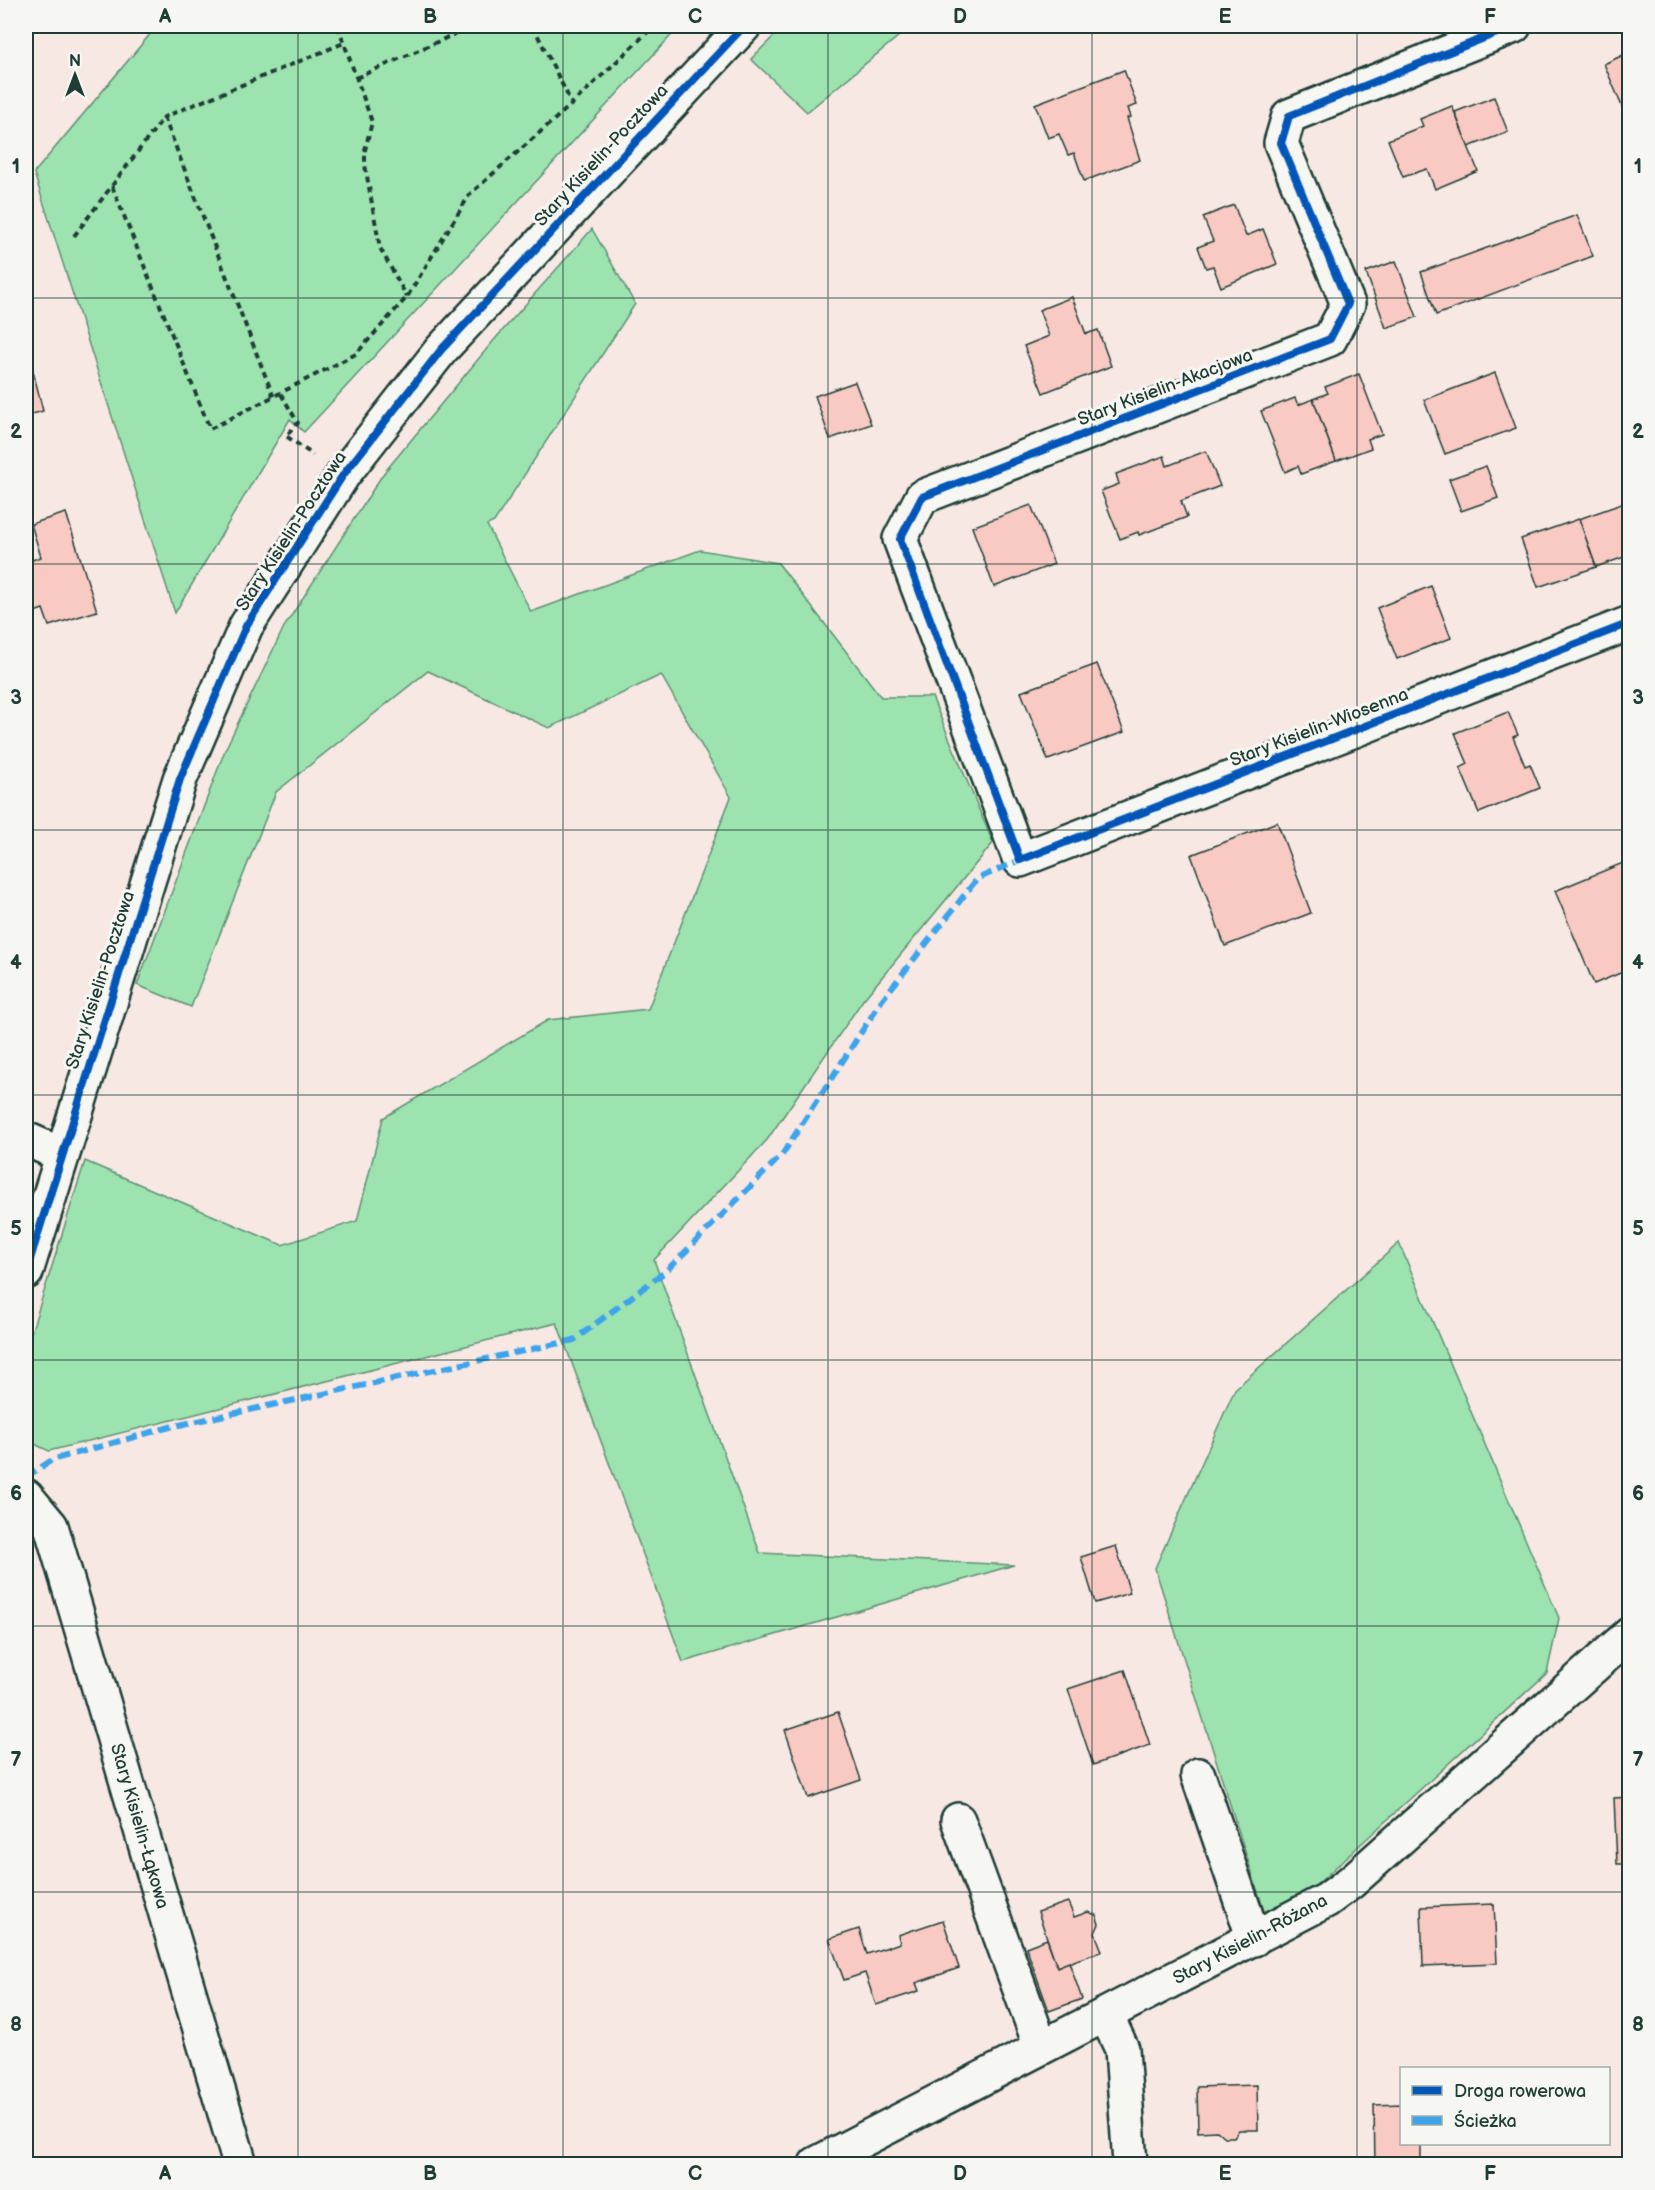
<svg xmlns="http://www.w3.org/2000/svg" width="1655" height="2190" viewBox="0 0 1655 2190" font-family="'Balsamiq Sans',sans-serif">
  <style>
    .green { fill: #9de3b0; stroke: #5e9072; stroke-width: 1.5 }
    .building { fill: #f9c9c3; stroke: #1f3d34; stroke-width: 1.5 }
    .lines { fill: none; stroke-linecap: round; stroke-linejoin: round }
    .minor-casing { stroke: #1f3d34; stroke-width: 38 }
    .path { stroke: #1f3d34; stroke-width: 4; stroke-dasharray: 6 4.5; stroke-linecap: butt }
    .minor { stroke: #f6f6f2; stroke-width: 33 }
    .quiet { stroke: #3da4eb; stroke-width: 6; stroke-dasharray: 12 6; stroke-linecap: butt }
    .cycleway-casing { stroke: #f6f6f2; stroke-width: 11 }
    .cycleway { stroke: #0057b8; stroke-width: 8 }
    .grid { fill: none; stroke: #1f3d34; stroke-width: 1.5; stroke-opacity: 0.55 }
    .labels { text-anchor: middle; stroke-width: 6; stroke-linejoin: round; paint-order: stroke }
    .street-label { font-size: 18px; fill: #1f3d34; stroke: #f6f6f2 }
    .neatline { fill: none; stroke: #1f3d34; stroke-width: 2 }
    .grid-label { font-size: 20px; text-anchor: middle; font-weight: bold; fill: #1f3d34 }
  </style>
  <rect width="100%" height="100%" fill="#f7e8e4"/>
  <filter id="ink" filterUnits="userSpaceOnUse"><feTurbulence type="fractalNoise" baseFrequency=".0167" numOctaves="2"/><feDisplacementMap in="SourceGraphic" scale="12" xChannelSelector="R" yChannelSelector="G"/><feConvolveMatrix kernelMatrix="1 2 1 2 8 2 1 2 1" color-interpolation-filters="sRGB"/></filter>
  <g filter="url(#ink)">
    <g class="green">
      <polygon points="169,26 680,26 304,432 290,419 175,613 34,173 152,32"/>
      <polygon points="784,26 925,26 899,36 807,112 751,59"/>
      <polygon points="592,229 635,304 494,522 487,525 531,612 700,550 778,563 881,697 932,697 993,843 863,1000 767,1140 654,1260 760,1553 1014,1565 683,1662 557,1323 49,1451 26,1440 26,1349 85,1161 282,1245 357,1221 383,1118 548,1020 648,1009 731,797 661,675 549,728 428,671 276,792 191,1007 137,985 225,750 284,627 383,474 495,339"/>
      <polygon points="1399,1243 1559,1618 1547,1673 1312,1889 1265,1914 1155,1568 1235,1389"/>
    </g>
    <g class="building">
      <polygon points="1630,52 1630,109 1624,111 1604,64"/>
      <polygon points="1124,70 1137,105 1128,108 1131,117 1127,118 1140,160 1084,181 1074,153 1068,155 1059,134 1048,138 1035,104"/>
      <polygon points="1494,97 1508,132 1468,147 1455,112"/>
      <polygon points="1452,106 1478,171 1435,189 1427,169 1403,177 1388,140 1423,126 1420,119"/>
      <polygon points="1234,205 1246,236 1263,229 1277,264 1221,287 1213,266 1206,268 1198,247 1213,241 1203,217"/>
      <polygon points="1577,215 1593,256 1436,315 1421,272"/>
      <polygon points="1396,261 1417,317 1386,328 1366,272"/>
      <polygon points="1072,297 1086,334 1098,330 1111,366 1043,393 1024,346 1049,336 1039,310"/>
      <polygon points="31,363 43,411 26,416 26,364"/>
      <polygon points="1495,373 1516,428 1445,454 1424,400"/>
      <polygon points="1359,374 1382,434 1368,439 1371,448 1336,461 1313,399 1328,393 1325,387"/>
      <polygon points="855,382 871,424 830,439 815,396"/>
      <polygon points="1295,398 1298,405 1313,399 1336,461 1301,474 1298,466 1285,472 1261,411"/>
      <polygon points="1206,451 1220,486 1181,501 1187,517 1139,535 1138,532 1120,539 1101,491 1119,484 1116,474 1164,456 1167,466"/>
      <polygon points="1486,466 1498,498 1461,511 1449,479"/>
      <polygon points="1630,501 1630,555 1596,567 1579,519"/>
      <polygon points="1031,505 1054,564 994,587 972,527"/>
      <polygon points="66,513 97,611 49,626 43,609 26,615 26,562 41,557 31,524"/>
      <polygon points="1579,519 1596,567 1538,587 1521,539"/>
      <polygon points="1431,586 1451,638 1397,659 1377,608"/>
      <polygon points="1097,664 1124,732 1048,760 1021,692"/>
      <polygon points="1508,712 1518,735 1513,737 1525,766 1530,764 1540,788 1479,813 1460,768 1468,764 1455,733"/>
      <polygon points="1277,822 1311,913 1225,946 1191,855"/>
      <polygon points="1630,860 1630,969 1594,984 1555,891"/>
      <polygon points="1116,1546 1130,1593 1095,1603 1081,1557"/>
      <polygon points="1125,1670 1150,1745 1093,1765 1068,1689"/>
      <polygon points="838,1712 861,1780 808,1798 785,1730"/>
      <polygon points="1630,1797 1630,1864 1617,1864 1614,1798"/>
      <polygon points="1068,1902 1074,1917 1088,1912 1096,1915 1099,1924 1095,1933 1102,1951 1057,1967 1038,1912"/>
      <polygon points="1494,1904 1497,1963 1423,1966 1421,1907"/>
      <polygon points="943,1920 959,1968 916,1983 919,1991 876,2005 865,1973 844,1980 829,1939 859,1929 867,1954 900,1943 898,1935"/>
      <polygon points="1047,1939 1057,1967 1069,1962 1082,1999 1049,2011 1026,1947"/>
      <polygon points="1257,2085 1258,2130 1239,2130 1234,2137 1224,2137 1217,2131 1198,2132 1197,2087"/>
      <polygon points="1402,2104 1402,2144 1421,2144 1421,2164 1375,2164 1374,2105"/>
    </g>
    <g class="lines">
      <defs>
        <g id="minor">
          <polyline points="1514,26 1289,116 1281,143 1348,304 1330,339 922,497 900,539 1020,860 1630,623"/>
          <polyline points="26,1139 60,1154"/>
          <polyline points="26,1272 180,779 246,626 343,475 441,350 744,26"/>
          <polyline points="26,1496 51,1526 240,2164"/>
          <polyline points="1198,1775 1254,1939"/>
          <polyline points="958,1820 1041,2047"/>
          <polyline points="1106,2015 1122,2049 1130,2164"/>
          <polyline points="816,2164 1327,1900 1351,1882 1630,1634"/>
        </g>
      </defs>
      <use href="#minor" class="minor-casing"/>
      <g class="path">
        <polyline points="338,26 372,122 365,150 365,165 380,248 407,297"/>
        <polyline points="533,26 572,104"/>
        <polyline points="356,78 473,26"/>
        <polyline points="164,117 274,398"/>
        <polyline points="112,186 210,429 356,354 407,297 470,194 572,104 654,26"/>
        <polyline points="74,236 164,117 344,43"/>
        <polyline points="281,394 298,423 286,436 313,455"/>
      </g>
      <use href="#minor" class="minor"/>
      <polyline class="quiet" points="26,1477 52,1460 170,1427 574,1340 666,1271 782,1155 882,1000 977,879 1020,860"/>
      <defs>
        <g id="cycleway">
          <polyline points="1514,26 1289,116 1281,143 1348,304 1330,339 922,497 900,539 1020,860 1630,623"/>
          <polyline points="26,1272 180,779 246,626 343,475 441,350 744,26"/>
        </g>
      </defs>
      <use href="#cycleway" class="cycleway-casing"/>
      <use href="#cycleway" class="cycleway"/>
    </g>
  </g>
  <path class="grid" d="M 298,26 L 298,2164M 563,26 L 563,2164M 828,26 L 828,2164M 1092,26 L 1092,2164M 1357,26 L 1357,2164M 26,298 L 1630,298M 26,564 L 1630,564M 26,830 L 1630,830M 26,1095 L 1630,1095M 26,1360 L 1630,1360M 26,1626 L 1630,1626M 26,1892 L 1630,1892"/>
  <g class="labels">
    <g class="street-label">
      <text transform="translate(601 155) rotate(-47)" y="6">Stary Kisielin-Pocztowa</text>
      <text transform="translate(1165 387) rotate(-21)" y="6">Stary Kisielin-Akacjowa</text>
      <text transform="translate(291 531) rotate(-57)" y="6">Stary Kisielin-Pocztowa</text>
      <text transform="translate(1319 727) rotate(-21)" y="6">Stary Kisielin-Wiosenna</text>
      <text transform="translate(100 980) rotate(-72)" y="6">Stary Kisielin-Pocztowa</text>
      <text transform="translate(140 1826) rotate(74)" y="6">Stary Kisielin-Łąkowa</text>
      <text transform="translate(1250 1939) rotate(-28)" y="6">Stary Kisielin-Różana</text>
    </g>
  </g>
  <rect width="1655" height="2190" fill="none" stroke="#f6f6f2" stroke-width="66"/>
  <rect x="1400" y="2067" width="210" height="78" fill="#f6f6f2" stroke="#a0aca6" stroke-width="1.5"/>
  <rect x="1412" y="2086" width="30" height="9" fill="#0057b8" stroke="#a0aca6" stroke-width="1.5"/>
  <text x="1454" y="2097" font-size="18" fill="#1f3d34">Droga rowerowa</text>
  <rect x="1412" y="2116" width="30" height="9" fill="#3da4eb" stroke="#a0aca6" stroke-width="1.5"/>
  <text x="1454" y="2127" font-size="18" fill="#1f3d34">Ścieżka</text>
  <g transform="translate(75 75)" stroke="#f6f6f2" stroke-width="4.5" paint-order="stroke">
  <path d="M0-4.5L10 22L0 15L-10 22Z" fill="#1f3d34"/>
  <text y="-9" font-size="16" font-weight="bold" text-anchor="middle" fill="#1f3d34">N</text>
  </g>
  <rect x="33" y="33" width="1589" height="2124" class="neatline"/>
  <g class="grid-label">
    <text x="165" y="23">A</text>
    <text x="430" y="23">B</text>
    <text x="695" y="23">C</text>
    <text x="960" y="23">D</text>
    <text x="1225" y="23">E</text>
    <text x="1490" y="23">F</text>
    <text x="16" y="173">1</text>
    <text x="1638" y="173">1</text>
    <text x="16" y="438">2</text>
    <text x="1638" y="438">2</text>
    <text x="16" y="704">3</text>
    <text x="1638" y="704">3</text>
    <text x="16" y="969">4</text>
    <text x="1638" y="969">4</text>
    <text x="16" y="1235">5</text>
    <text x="1638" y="1235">5</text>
    <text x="16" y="1500">6</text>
    <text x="1638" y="1500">6</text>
    <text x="16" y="1766">7</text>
    <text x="1638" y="1766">7</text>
    <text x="16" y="2031">8</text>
    <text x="1638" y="2031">8</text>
    <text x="165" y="2180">A</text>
    <text x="430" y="2180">B</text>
    <text x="695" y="2180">C</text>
    <text x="960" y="2180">D</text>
    <text x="1225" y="2180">E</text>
    <text x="1490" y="2180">F</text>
  </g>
</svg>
